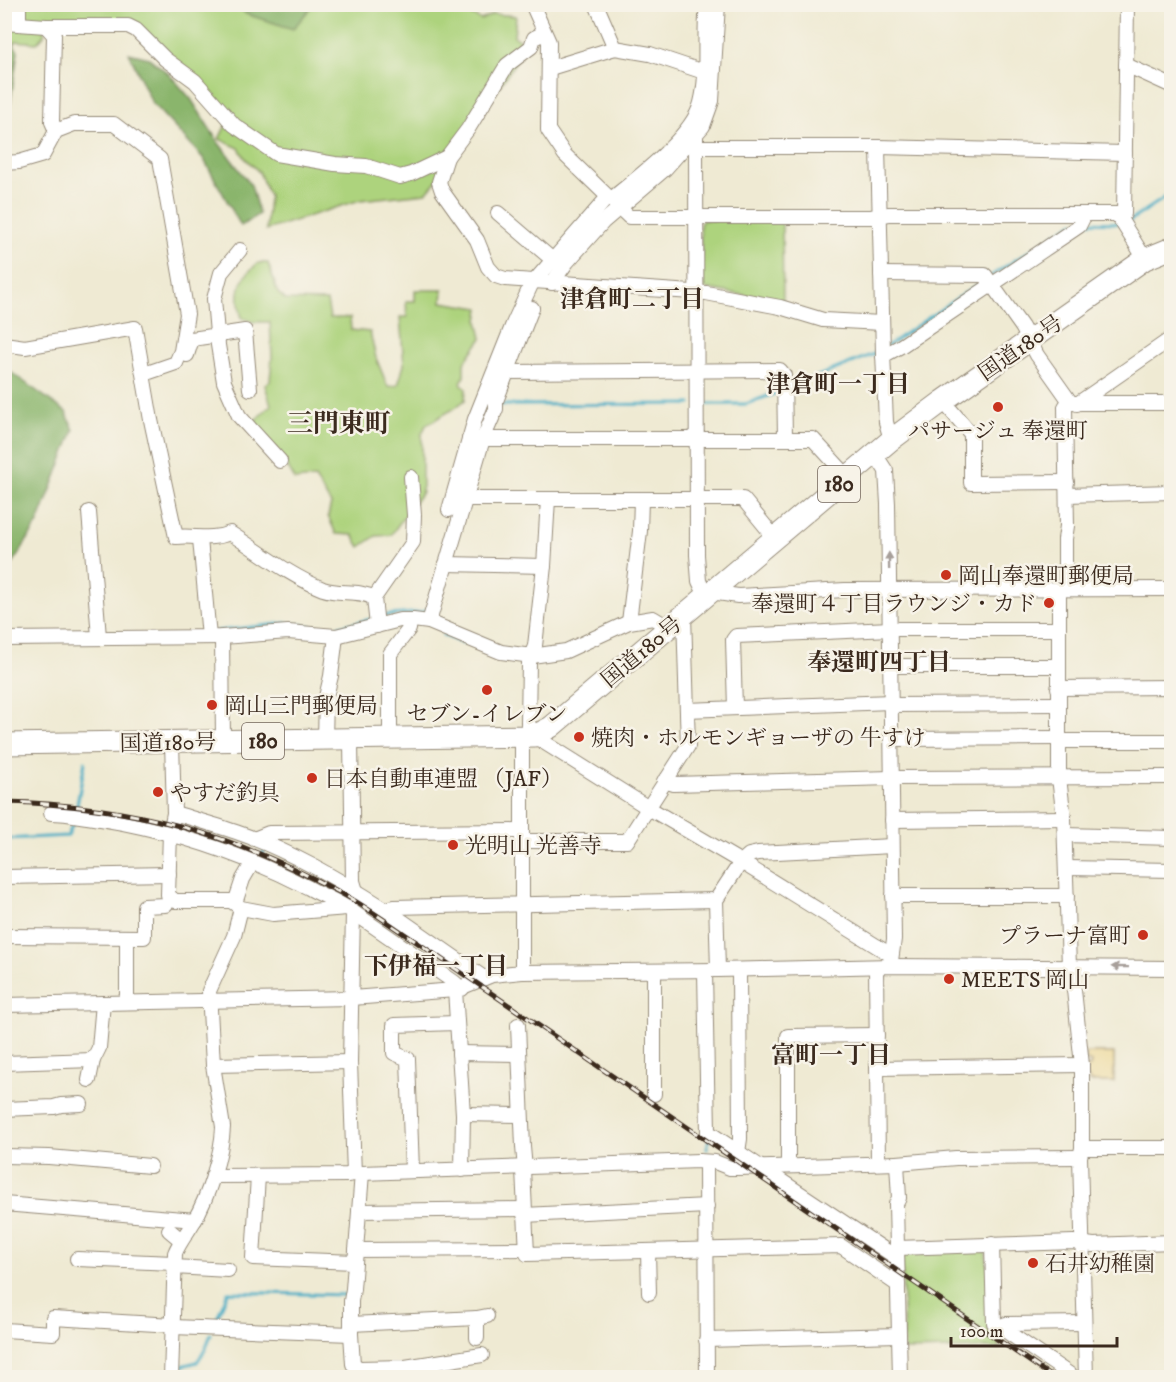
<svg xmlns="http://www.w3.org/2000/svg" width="1176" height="1382" viewBox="0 0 1176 1382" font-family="'IM FELL DW Pica','Noto Serif JP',serif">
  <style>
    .green { fill: #add37d; stroke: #747e4e; stroke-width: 1.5 }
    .forest { fill: #8ab56c; stroke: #627045; stroke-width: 1.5 }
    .sand { fill: #eeda9e; stroke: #94825e; stroke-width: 1.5 }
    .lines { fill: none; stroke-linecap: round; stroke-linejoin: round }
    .stream { stroke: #47aec6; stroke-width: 3 }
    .minor-casing { stroke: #958a78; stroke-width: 16 }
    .highway-casing { stroke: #958a78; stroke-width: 23 }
    .minor { stroke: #fff; stroke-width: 14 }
    .highway { stroke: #fff; stroke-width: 21 }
    .rail-casing { stroke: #3b2a1e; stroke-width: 5 }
    .rail { stroke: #f7f3e8; stroke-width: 3; stroke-dasharray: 9; stroke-linecap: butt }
    .oneway { fill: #a79f9a }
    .poi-dot { fill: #c8321e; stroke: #f7f3e8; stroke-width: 2 }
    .labels { text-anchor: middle; stroke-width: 5; stroke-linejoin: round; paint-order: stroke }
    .shield { fill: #f7f3e8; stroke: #73665b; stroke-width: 1.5 }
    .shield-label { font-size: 21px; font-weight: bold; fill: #3b2a1e }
    .street-label { font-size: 22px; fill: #3b2a1e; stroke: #f7f3e8 }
    .poi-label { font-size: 22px; fill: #3b2a1e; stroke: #f7f3e8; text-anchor: start }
    .neighbourhood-label { font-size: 24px; font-weight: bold; fill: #3b2a1e; stroke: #f7f3e8 }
    .quarter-label { font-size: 26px; font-weight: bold; fill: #3b2a1e; stroke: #f7f3e8 }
  </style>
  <rect width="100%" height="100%" fill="#f7f3e8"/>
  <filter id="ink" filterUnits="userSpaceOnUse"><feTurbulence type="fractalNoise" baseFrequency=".0167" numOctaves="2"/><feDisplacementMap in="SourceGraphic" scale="12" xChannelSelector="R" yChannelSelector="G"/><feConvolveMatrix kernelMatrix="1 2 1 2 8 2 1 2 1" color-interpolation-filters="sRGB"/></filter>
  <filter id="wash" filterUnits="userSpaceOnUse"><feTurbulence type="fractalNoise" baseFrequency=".008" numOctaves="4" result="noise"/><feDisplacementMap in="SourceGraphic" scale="24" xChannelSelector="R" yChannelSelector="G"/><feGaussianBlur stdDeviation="1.35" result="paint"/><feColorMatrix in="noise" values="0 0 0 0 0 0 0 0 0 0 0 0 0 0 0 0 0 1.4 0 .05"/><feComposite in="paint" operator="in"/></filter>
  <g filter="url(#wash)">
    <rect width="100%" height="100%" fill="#efead3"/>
    <g class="green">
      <polygon points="17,4 441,5 449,11 463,10 481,20 493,14 516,16 514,36 527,45 437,180 426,193 360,200 266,230 269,196 259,172 245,158 239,148 219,139 232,113 171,60 139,27 44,23 44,35 37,43 16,41 5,66 5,25 16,26"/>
      <polygon points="703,220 782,221 783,302 703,288 700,224"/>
      <path d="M 258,263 L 268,263 L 278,293 L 286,300 L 327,301 L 330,318 L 350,318 L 351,330 L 370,332 L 376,358 L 388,387 L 398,385 L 404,365 L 400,317 L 407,317 L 406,301 L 415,301 L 415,290 L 443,290 L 442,302 L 480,308 L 478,321 L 482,338 L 464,363 L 464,376 L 461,383 L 466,389 L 465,400 L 455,408 L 426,425 L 422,434 L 422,492 L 411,508 L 411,514 L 403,518 L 391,535 L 376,536 L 360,547 L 353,535 L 336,534 L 328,516 L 331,504 L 315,478 L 295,480 L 283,459 L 252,423 L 271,405 L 265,385 L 270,381 L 272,357 L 270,322 L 254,322 L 242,318 C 235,293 238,280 258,263 Z"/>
      <polygon points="985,1249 999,1332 999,1348 904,1350 902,1251"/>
    </g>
    <g class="forest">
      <polygon points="237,5 313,5 293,29 246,14"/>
      <polygon points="5,37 8,37 18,51 10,105 5,115"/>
      <polygon points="129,53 149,58 169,74 191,99 218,142 251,185 259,214 241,226 203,158 152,103"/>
      <polygon points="5,368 66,412 74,430 38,523 5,576"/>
    </g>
    <polygon class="sand" points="1086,1053 1114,1053 1114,1082 1089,1082 1089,1078 1086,1078 1086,1067 1090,1067 1091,1062 1086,1062"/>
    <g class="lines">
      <g class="stream">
        <polyline points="601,214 612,205"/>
        <polyline points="1086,222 1119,223"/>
        <polyline points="1128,222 1172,193"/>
        <polyline points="991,276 1074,222"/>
        <polyline points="887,346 983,281"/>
        <polyline points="788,388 879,352"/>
        <polyline points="701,404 746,404 779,392"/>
        <polyline points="500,405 691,404"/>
        <polyline points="480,424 486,411"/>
        <polyline points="381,616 424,612 427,609"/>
        <polyline points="218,631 287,623 329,629 372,619"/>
        <polyline points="443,635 463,644"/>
        <polyline points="536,662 553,660"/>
        <polyline points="76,810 85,762"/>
        <polyline points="4,839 68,836 74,820"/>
        <polyline points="260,859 265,849"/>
        <polyline points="707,1149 709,1139"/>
        <polyline points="214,1325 228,1292 346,1295"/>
        <polyline points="177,1367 197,1362 205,1350 211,1334"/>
      </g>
    </g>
  </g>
  <g filter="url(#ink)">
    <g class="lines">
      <defs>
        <g id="minor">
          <polyline points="532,4 549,42 548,130 565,155 629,217 871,217 889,214 1117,214 1145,259"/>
          <polyline points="596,4 615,48 650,54 704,72 712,73"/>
          <polyline points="4,23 46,26 128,26 136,30 165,59 195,81 234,125 276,154 335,164 366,166 400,177 411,174 447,157 468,129 507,65 531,47 534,38 544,33"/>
          <polyline points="19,23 19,4"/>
          <polyline points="46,26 54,35 52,122 56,131"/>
          <polyline points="1126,65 1172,86"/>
          <polyline points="550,68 615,48"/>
          <polyline points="696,135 697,555 699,581 706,596"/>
          <polyline points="695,147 878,147 1125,153"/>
          <polyline points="878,147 883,353 886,422 891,440"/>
          <polyline points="447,157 439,182 442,191 477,240 488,267 496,276 505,279 706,293 780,307 823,320 882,323"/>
          <polyline points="4,163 19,162 43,155 56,131 74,124 114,124 160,159 187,314 181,351 176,363 144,374"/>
          <path d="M 610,200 C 637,178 693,136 701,103 C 709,72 703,36 707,4"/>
          <polyline points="498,213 554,261"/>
          <polyline points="1117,214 1124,214 1127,4"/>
          <polyline points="240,250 221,273 214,299 218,345 224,382 239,416 280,461"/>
          <polyline points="881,274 985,275 1022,327 1037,355 1071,403 1172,403"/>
          <polyline points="552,283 567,262 603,222 665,169 703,126 712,101 718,4"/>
          <path d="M 4,344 L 25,347 L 135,328 L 151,420 L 176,537 C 195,535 211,541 230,533 C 260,552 290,576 323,589 C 340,595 358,589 374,598"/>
          <polyline points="187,355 192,339 245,331 250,389"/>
          <polyline points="883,356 901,346 1079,226 1085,214"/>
          <polyline points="508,372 780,370 784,375 785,438"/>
          <polyline points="943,401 971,434 971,483 1067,482"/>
          <polyline points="1077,404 1172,338"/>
          <polyline points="469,439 813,439 848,477"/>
          <polyline points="875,454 886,471 888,504 894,939 891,961"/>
          <polyline points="1067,495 1172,492"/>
          <polyline points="466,499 743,499 775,538"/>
          <polyline points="548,499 544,566 535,646 529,662 528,723 534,736 647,807 741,862 891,955"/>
          <polyline points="449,510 475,419 513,324 531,285 607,198"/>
          <polyline points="89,512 99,637"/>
          <polyline points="200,539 209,637"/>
          <polyline points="446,564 544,566"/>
          <polyline points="1059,589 1059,778 1064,818 1069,967 1074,990 1082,1065 1082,1148 1080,1157 1086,1378"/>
          <polyline points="1065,589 1065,539 1067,526 1065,407 1069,401"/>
          <polyline points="711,592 738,596 845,590 1172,589"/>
          <polyline points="429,622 483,439 496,409 496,401 532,308"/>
          <polyline points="629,622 640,531 641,499"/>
          <polyline points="377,626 374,598 413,542 414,515 411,477"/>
          <polyline points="222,637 223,741"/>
          <polyline points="4,639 222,637 288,632 336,636 400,620 413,620 429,622 501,652 532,656 566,651 629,622 653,618 668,627"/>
          <polyline points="891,666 1058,666"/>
          <polyline points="1058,688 1172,687"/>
          <polyline points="891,705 1058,704"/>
          <polyline points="735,708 733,640 736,636 890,629 1059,629"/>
          <polyline points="687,710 891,702"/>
          <polyline points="522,738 522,972"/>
          <polyline points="390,739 390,654 409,629 410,620"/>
          <polyline points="891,739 1059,738"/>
          <polyline points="325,740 326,697 331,676 336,636"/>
          <polyline points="351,740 353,881 356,891 354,896"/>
          <polyline points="1059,741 1172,741"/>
          <polyline points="172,742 174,813 170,833 168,895 175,901 231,901 241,908 273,914 347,908"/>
          <polyline points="664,781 674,784 891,778 1172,777"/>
          <path d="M 51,813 C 68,813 84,817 101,819 C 174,831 243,854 309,888 C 323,896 340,902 353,912 L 350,1062 L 354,1174"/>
          <path d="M 174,813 C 194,819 216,825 236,832 C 289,850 338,879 385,909 L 394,907 L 716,900"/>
          <polyline points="892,820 1064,818"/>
          <polyline points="1065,835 1172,838"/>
          <polyline points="254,839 269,833 522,831"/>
          <polyline points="522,841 627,841 688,746 684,615"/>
          <polyline points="1067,868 1172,870"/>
          <polyline points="4,877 169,874"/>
          <polyline points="893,896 1067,896"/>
          <polyline points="235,903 243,879 253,862"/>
          <polyline points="385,909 484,978"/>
          <polyline points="353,912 454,982 462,989"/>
          <polyline points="4,936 144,937 144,906 165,905 171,899"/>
          <polyline points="876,967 878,1163"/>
          <polyline points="718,970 716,900 741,862 749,855 758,853 892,846"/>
          <polyline points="705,971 708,1132 897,1258"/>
          <polyline points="455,990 463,1114 462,1170"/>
          <polyline points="127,1002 127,937"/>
          <polyline points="4,1005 352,998 455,990 492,975 522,972 718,970 891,966 1172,968"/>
          <polyline points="518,1025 523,1147 525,1169"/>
          <polyline points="459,1053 519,1054"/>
          <polyline points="4,1063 93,1060"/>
          <polyline points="213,1065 350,1062"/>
          <polyline points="877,1068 1082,1065"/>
          <polyline points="89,1080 93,1060 99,1048 103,1003"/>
          <polyline points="654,1094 654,971"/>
          <polyline points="4,1109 54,1107 61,1105 81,1104"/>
          <polyline points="463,1114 521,1115"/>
          <polyline points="1082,1148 1172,1148"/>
          <polyline points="738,1152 740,1139 739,970"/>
          <polyline points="4,1156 49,1157 150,1166"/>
          <polyline points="706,1162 707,1378"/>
          <polyline points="897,1163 956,1158 1080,1157"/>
          <polyline points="788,1166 788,1036 877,1035"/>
          <polyline points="523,1169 527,1254 841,1246 898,1285"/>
          <polyline points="412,1171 408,1059 394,1053 394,1025 457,1023"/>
          <polyline points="213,1176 347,1175 362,1173 699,1161 715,1162 730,1168 738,1168 897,1163 899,1198 896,1204 900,1378"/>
          <polyline points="258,1176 253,1258 355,1262"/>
          <polyline points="4,1204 195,1220"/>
          <polyline points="359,1211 524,1209"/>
          <polyline points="524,1215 707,1206"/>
          <polyline points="169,1230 181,1240"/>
          <polyline points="992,1244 994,1323 1075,1378"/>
          <polyline points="897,1248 1073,1242 1093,1245 1172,1242"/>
          <polyline points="356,1250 525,1249"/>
          <polyline points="648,1251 649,1293"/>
          <polyline points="77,1259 174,1263"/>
          <polyline points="174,1267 228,1270"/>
          <polyline points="477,1318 477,1338"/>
          <polyline points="351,1324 477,1318 487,1316"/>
          <polyline points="173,1327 351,1334 351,1301 353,1289 362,1173"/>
          <polyline points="999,1327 1006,1324 1084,1323"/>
          <polyline points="4,1330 53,1333 53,1318 173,1325"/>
          <polyline points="351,1334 353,1364 359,1368 405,1367 482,1355"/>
          <polyline points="706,1340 899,1335"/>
          <path d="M 171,1378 L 175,1253 C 180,1241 188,1232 194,1221 C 208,1197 222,1155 223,1127 L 213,1065 L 209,991 L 234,936 L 241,908"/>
        </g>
        <polyline id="highway" points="4,744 534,736 551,727 891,440 943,401 1145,259 1172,248"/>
      </defs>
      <use href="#minor" class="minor-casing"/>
      <use href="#highway" class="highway-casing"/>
      <use href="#minor" class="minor"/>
      <use href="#highway" class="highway"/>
      <defs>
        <path id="rail" d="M 4,802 C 133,805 228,832 341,893 C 367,907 390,925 415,941 L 1054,1378"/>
      </defs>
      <use href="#rail" class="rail-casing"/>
      <use href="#rail" class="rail"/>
    </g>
    <defs><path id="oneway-solid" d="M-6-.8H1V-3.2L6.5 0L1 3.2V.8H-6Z" transform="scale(1.5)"/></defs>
    <g class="oneway">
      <use href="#oneway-solid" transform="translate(889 561) rotate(-91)"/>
      <use href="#oneway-solid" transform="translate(1120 967) rotate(-179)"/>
    </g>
  </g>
  <g class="poi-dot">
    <circle cx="998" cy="407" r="6"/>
    <circle cx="946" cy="575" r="6"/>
    <circle cx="1049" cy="603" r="6"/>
    <circle cx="487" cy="690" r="6"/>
    <circle cx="212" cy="705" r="6"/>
    <circle cx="579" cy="737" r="6"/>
    <circle cx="312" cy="778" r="6"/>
    <circle cx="158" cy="792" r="6"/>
    <circle cx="453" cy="845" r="6"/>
    <circle cx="1143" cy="935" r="6"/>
    <circle cx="949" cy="979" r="6"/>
    <circle cx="1033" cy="1263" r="6"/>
  </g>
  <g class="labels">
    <g class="shield">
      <rect x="818" y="466" width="42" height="36" rx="4.5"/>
      <rect x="242" y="723" width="42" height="36" rx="4.5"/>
    </g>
    <g class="shield-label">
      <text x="839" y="491">180</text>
      <text x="263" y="748">180</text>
    </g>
    <g class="street-label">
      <text transform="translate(1020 347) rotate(-35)" y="8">国道180号</text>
      <text transform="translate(641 651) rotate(-40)" y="8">国道180号</text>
      <text transform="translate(168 742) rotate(-1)" y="8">国道180号</text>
    </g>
    <g class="poi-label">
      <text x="998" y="438" text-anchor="middle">パサージュ 奉還町</text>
      <text x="958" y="583">岡山奉還町郵便局</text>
      <text x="1037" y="611" text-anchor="end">奉還町４丁目ラウンジ・カド</text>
      <text x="224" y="713">岡山三門郵便局</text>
      <text x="487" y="721" text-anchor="middle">セブン-イレブン</text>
      <text x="591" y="745">焼肉・ホルモンギョーザの 牛すけ</text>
      <text x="324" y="786">日本自動車連盟 （JAF）</text>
      <text x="170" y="800">やすだ釣具</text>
      <text x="465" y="853">光明山 光善寺</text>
      <text x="1131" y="943" text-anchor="end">プラーナ富町</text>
      <text x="961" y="987">MEETS 岡山</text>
      <text x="1045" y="1271">石井幼稚園</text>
    </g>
    <g class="neighbourhood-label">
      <text x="632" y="307">津倉町二丁目</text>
      <text x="838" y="392">津倉町一丁目</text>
      <text x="879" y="670">奉還町四丁目</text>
      <text x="436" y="974">下伊福一丁目</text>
      <text x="831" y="1063">富町一丁目</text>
    </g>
    <g class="quarter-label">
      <text x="339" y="432">三門東町</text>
    </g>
  </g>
  <rect width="1176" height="1382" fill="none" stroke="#f7f3e8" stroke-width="24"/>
  <path d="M951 1337v9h166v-9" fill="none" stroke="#3b2a1e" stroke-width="3"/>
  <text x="960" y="1337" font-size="18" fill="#3b2a1e" stroke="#f7f3e8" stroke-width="4.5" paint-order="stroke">100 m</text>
</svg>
